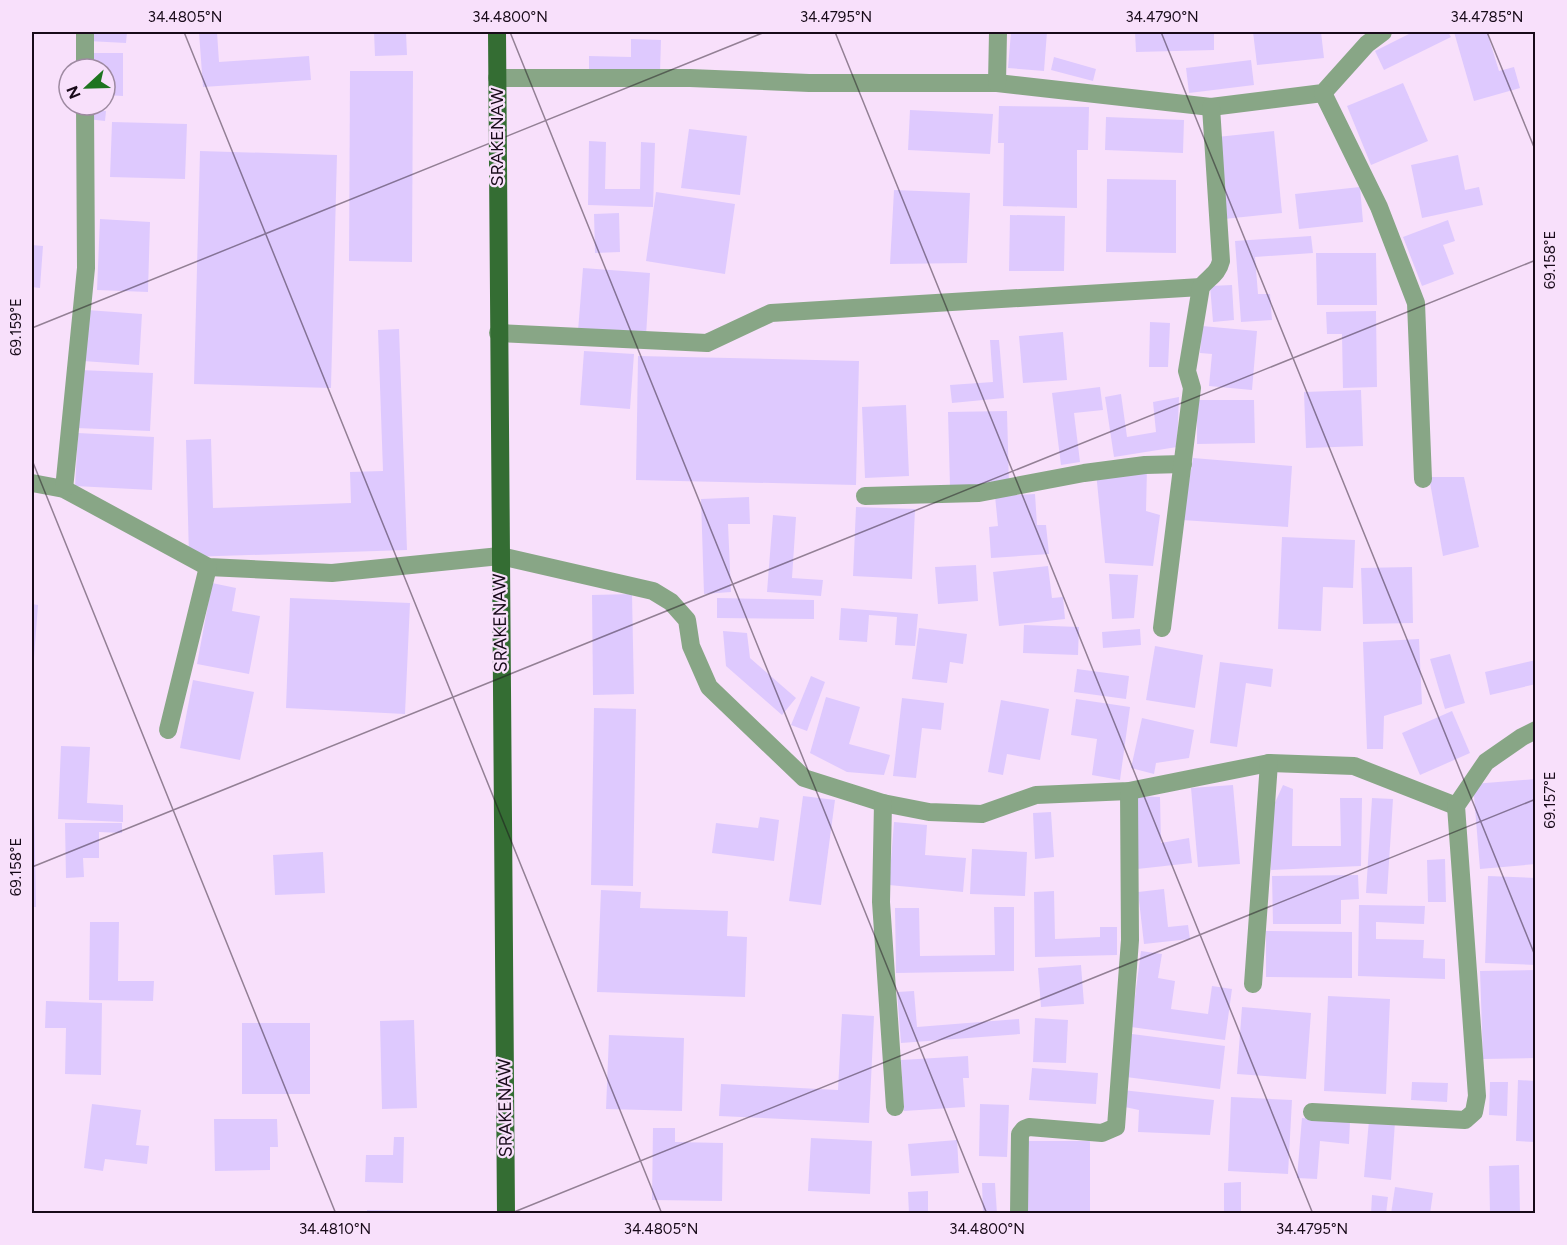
<svg xmlns="http://www.w3.org/2000/svg" width="1567" height="1245" viewBox="0 0 1567 1245" font-family="Figtree,sans-serif">
  <style>
    .building { fill: #dec9fe }
    .lines { fill: none; stroke-linecap: round; stroke-linejoin: round }
    .minor { stroke: #88a686; stroke-width: 18 }
    .major { stroke: #346d33; stroke-width: 18 }
    .ticks { fill: none; stroke: #180a19; stroke-width: 1.5; stroke-opacity: 0.45 }
    .labels { text-anchor: middle; stroke-width: 4.5; stroke-linejoin: round; paint-order: stroke }
    .street-label { font-size: 18px; fill: #180a19; stroke: #f8e0fb }
    .neatline { fill: none; stroke: #180a19; stroke-width: 2 }
    .ticks-label { font-size: 15px; text-anchor: middle; fill: #180a19 }
  </style>
  <rect width="100%" height="100%" fill="#f8e0fb"/>
  <g class="building">
    <polygon points="88,32 127,32 126,43 88,41"/>
    <polygon points="199,32 217,32 219,62 309,56 311,80 203,87"/>
    <polygon points="374,32 406,32 407,55 375,56"/>
    <polygon points="1011,32 1047,32 1044,71 1008,68"/>
    <polygon points="1135,32 1214,32 1214,50 1136,52"/>
    <polygon points="1253,32 1321,32 1324,58 1257,65"/>
    <polygon points="1413,32 1448,32 1451,37 1384,70 1375,51"/>
    <polygon points="1454,32 1487,32 1499,71 1514,67 1520,88 1474,101"/>
    <polygon points="631,39 661,40 660,73 589,71 589,56 631,57"/>
    <polygon points="88,53 123,53 123,96 105,95 105,69 88,69"/>
    <polygon points="1054,57 1096,69 1093,81 1051,70"/>
    <polygon points="1251,60 1254,85 1189,93 1186,68"/>
    <polygon points="350,71 413,71 412,262 349,261"/>
    <polygon points="1403,83 1428,141 1371,165 1347,106"/>
    <polygon points="999,106 1089,107 1088,150 1077,150 1077,208 1003,206 1004,143 998,143"/>
    <polygon points="88,109 106,111 105,121 87,119"/>
    <polygon points="910,110 993,114 990,154 908,150"/>
    <polygon points="1106,117 1184,120 1183,153 1105,150"/>
    <polygon points="112,122 187,124 185,179 110,177"/>
    <polygon points="689,129 747,136 740,195 681,188"/>
    <polygon points="1274,131 1282,213 1224,219 1217,137"/>
    <polygon points="589,141 606,142 605,189 640,189 641,142 655,143 653,207 588,205"/>
    <polygon points="200,151 337,155 331,388 194,384"/>
    <polygon points="1458,155 1465,190 1479,187 1483,205 1422,218 1411,165"/>
    <polygon points="1107,179 1176,180 1176,253 1106,252"/>
    <polygon points="1360,187 1363,222 1299,229 1295,194"/>
    <polygon points="894,190 970,193 967,263 890,264"/>
    <polygon points="656,192 735,204 725,274 646,261"/>
    <polygon points="619,213 620,252 595,253 594,214"/>
    <polygon points="1010,215 1065,216 1064,271 1009,271"/>
    <polygon points="100,219 150,222 148,292 97,290"/>
    <polygon points="1448,220 1455,241 1443,245 1454,274 1422,286 1403,237"/>
    <polygon points="1311,236 1313,253 1255,257 1258,294 1270,294 1272,320 1241,322 1235,241"/>
    <polygon points="32,245 43,246 40,288 32,287"/>
    <polygon points="1316,253 1376,253 1377,305 1317,305"/>
    <polygon points="583,268 650,273 646,336 578,331"/>
    <polygon points="1232,285 1234,320 1213,322 1210,286"/>
    <polygon points="87,310 142,314 139,365 83,361"/>
    <polygon points="1376,311 1377,387 1343,388 1342,334 1327,334 1326,312"/>
    <polygon points="1150,322 1170,323 1168,367 1149,367"/>
    <polygon points="1202,326 1257,331 1252,390 1209,386 1212,354 1200,353"/>
    <polygon points="399,329 407,550 189,557 186,440 211,439 213,508 351,503 350,472 383,471 378,330"/>
    <polygon points="1063,332 1067,380 1023,383 1019,336"/>
    <polygon points="990,340 999,340 1004,398 952,403 950,385 993,382"/>
    <polygon points="584,351 634,354 630,409 580,405"/>
    <polygon points="638,356 859,361 856,485 636,480"/>
    <polygon points="79,370 153,373 150,431 76,428"/>
    <polygon points="1100,387 1103,410 1074,413 1080,462 1061,465 1052,393"/>
    <polygon points="1361,390 1363,446 1306,448 1304,392"/>
    <polygon points="1121,394 1127,437 1156,432 1153,402 1179,397 1177,447 1114,457 1105,397"/>
    <polygon points="1197,400 1254,400 1255,443 1197,444"/>
    <polygon points="906,405 909,476 865,478 862,407"/>
    <polygon points="1007,411 1009,485 950,487 948,412"/>
    <polygon points="78,433 154,437 152,490 75,486"/>
    <polygon points="1193,458 1292,466 1288,527 1182,520"/>
    <polygon points="1147,468 1146,511 1160,515 1153,566 1105,563 1096,472"/>
    <polygon points="1429,477 1464,477 1479,547 1443,556"/>
    <polygon points="1035,494 1037,525 1046,525 1049,554 991,558 989,527 998,526 995,496"/>
    <polygon points="749,497 750,524 728,524 731,592 704,594 701,499"/>
    <polygon points="856,507 915,509 912,579 853,576"/>
    <polygon points="773,515 796,517 792,578 823,580 821,596 767,592"/>
    <polygon points="1282,537 1355,540 1353,588 1323,587 1321,631 1278,629"/>
    <polygon points="976,565 978,601 938,604 935,567"/>
    <polygon points="1048,566 1052,598 1063,597 1065,619 999,626 993,572"/>
    <polygon points="1412,567 1413,623 1363,624 1361,568"/>
    <polygon points="1109,574 1138,575 1134,618 1112,619"/>
    <polygon points="212,583 236,588 232,611 260,616 249,674 197,664"/>
    <polygon points="632,594 634,694 593,695 592,595"/>
    <polygon points="290,598 410,603 405,714 286,708"/>
    <polygon points="717,598 814,600 814,619 717,618"/>
    <polygon points="32,604 38,605 34,658 32,658"/>
    <polygon points="841,608 918,614 915,646 895,645 897,617 869,615 867,642 839,640"/>
    <polygon points="1024,625 1079,627 1078,655 1023,653"/>
    <polygon points="919,628 967,634 963,664 950,662 947,683 912,679"/>
    <polygon points="1140,629 1141,645 1103,648 1102,632"/>
    <polygon points="723,631 747,633 750,658 796,698 782,715 726,666"/>
    <polygon points="1419,639 1422,704 1384,716 1383,749 1367,749 1363,642"/>
    <polygon points="1155,646 1203,655 1195,708 1146,700"/>
    <polygon points="1450,654 1465,703 1445,709 1430,659"/>
    <polygon points="1536,660 1536,684 1490,695 1485,672"/>
    <polygon points="1220,662 1273,669 1271,687 1246,683 1237,747 1210,743"/>
    <polygon points="1077,669 1129,676 1126,699 1074,692"/>
    <polygon points="811,676 825,682 807,731 791,725"/>
    <polygon points="193,680 254,692 240,760 180,748"/>
    <polygon points="826,697 860,707 849,744 890,755 884,775 847,772 810,753"/>
    <polygon points="902,698 944,703 941,730 922,728 916,778 893,776"/>
    <polygon points="1076,699 1130,707 1120,780 1092,775 1097,739 1071,735"/>
    <polygon points="1001,700 1049,709 1040,760 1007,754 1003,775 988,772"/>
    <polygon points="594,708 636,709 633,886 591,885"/>
    <polygon points="1452,711 1470,753 1420,775 1402,733"/>
    <polygon points="1142,718 1194,730 1189,758 1156,763 1154,774 1131,768"/>
    <polygon points="61,746 90,747 87,803 123,805 123,822 58,819"/>
    <polygon points="1536,779 1536,864 1480,869 1473,784"/>
    <polygon points="1233,785 1240,864 1198,867 1191,788"/>
    <polygon points="1283,785 1293,789 1292,846 1341,846 1340,798 1362,798 1361,866 1271,870 1268,818"/>
    <polygon points="803,796 835,800 821,905 789,901"/>
    <polygon points="1138,796 1160,797 1161,843 1189,838 1192,863 1137,869"/>
    <polygon points="32,798 34,798 36,907 32,907"/>
    <polygon points="1372,798 1393,799 1387,894 1366,893"/>
    <polygon points="1051,812 1054,857 1035,859 1033,813"/>
    <polygon points="760,817 779,820 774,861 712,853 716,823 758,828"/>
    <polygon points="894,822 927,825 925,855 966,858 963,892 889,885"/>
    <polygon points="65,823 122,823 122,833 99,832 99,858 83,858 84,877 66,878"/>
    <polygon points="972,849 1027,852 1025,896 970,894"/>
    <polygon points="323,852 325,893 275,895 273,855"/>
    <polygon points="1445,859 1446,902 1428,902 1427,860"/>
    <polygon points="1358,875 1359,899 1341,900 1341,924 1273,924 1272,876"/>
    <polygon points="1488,876 1536,878 1536,965 1485,963"/>
    <polygon points="1164,889 1168,927 1188,925 1190,939 1144,944 1138,892"/>
    <polygon points="601,890 641,892 640,908 728,911 727,936 747,937 745,997 597,992"/>
    <polygon points="1054,891 1055,939 1100,937 1100,927 1117,927 1117,955 1035,957 1034,892"/>
    <polygon points="1359,905 1425,906 1424,924 1376,922 1376,939 1424,940 1423,958 1445,959 1445,979 1358,976"/>
    <polygon points="994,907 1014,907 1014,971 896,973 895,908 919,908 920,956 995,955"/>
    <polygon points="90,922 119,922 118,981 154,981 153,1001 89,1000"/>
    <polygon points="1266,931 1352,932 1352,978 1266,977"/>
    <polygon points="1141,951 1162,954 1158,978 1175,981 1171,1009 1208,1014 1212,986 1232,989 1225,1040 1131,1027"/>
    <polygon points="1081,965 1084,1004 1041,1007 1038,968"/>
    <polygon points="1536,970 1536,1058 1483,1059 1480,971"/>
    <polygon points="914,991 917,1027 1019,1019 1020,1034 901,1043 897,992"/>
    <polygon points="1328,996 1390,999 1386,1094 1324,1091"/>
    <polygon points="46,1001 102,1003 101,1075 65,1074 66,1028 45,1028"/>
    <polygon points="1242,1007 1311,1013 1306,1079 1237,1074"/>
    <polygon points="842,1014 874,1016 869,1123 719,1116 721,1084 838,1090"/>
    <polygon points="1035,1018 1068,1020 1066,1063 1033,1062"/>
    <polygon points="414,1020 417,1108 382,1109 380,1021"/>
    <rect x="242" y="1023" width="68" height="71"/>
    <polygon points="1132,1034 1225,1046 1220,1089 1126,1077"/>
    <polygon points="609,1035 684,1038 682,1111 606,1109"/>
    <polygon points="968,1056 969,1078 963,1078 965,1107 904,1111 901,1060"/>
    <polygon points="1032,1068 1098,1073 1096,1104 1029,1100"/>
    <polygon points="1518,1080 1536,1081 1536,1142 1516,1141"/>
    <polygon points="1412,1082 1448,1083 1447,1102 1411,1100"/>
    <polygon points="1490,1082 1508,1082 1507,1116 1489,1115"/>
    <polygon points="1122,1090 1214,1100 1210,1135 1138,1132 1139,1110 1120,1106"/>
    <polygon points="1231,1097 1292,1100 1288,1174 1228,1171"/>
    <polygon points="92,1104 141,1110 136,1145 149,1146 147,1164 105,1159 103,1171 84,1168"/>
    <polygon points="980,1104 1009,1105 1007,1157 979,1156"/>
    <polygon points="1302,1118 1350,1122 1349,1144 1320,1141 1317,1179 1297,1178"/>
    <polygon points="214,1119 277,1119 278,1147 270,1147 270,1170 215,1171"/>
    <polygon points="1369,1120 1395,1122 1391,1180 1364,1177"/>
    <polygon points="653,1128 675,1128 675,1142 723,1143 722,1201 652,1200"/>
    <polygon points="394,1137 404,1137 403,1183 365,1182 366,1155 393,1155"/>
    <polygon points="811,1138 872,1141 870,1194 808,1191"/>
    <polygon points="957,1140 959,1173 911,1176 908,1144"/>
    <rect x="1025" y="1141" width="65" height="73"/>
    <polygon points="1519,1165 1520,1214 1490,1214 1489,1166"/>
    <polygon points="1241,1182 1241,1214 1224,1214 1224,1183"/>
    <polygon points="982,1183 995,1183 997,1214 983,1214"/>
    <polygon points="1395,1187 1433,1193 1430,1214 1391,1214"/>
    <polygon points="928,1191 928,1214 909,1214 908,1192"/>
    <polygon points="1372,1195 1388,1197 1386,1214 1371,1214"/>
    <polygon points="367,1210 415,1211 415,1214 367,1214"/>
  </g>
  <g class="lines">
    <g class="minor">
      <polyline points="85,32 85,69"/>
      <polyline points="497,78 690,78 809,83 997,83 1211,107 1323,93 1367,44 1383,32"/>
      <polyline points="997,83 998,32"/>
      <polyline points="1323,93 1379,207 1416,303 1423,479"/>
      <polyline points="498,333 707,343 771,313 1201,287"/>
      <polyline points="32,483 64,489 208,567 332,573 500,556 653,591 671,602 687,620 691,646 709,687 804,778 883,803 929,812 982,814 1036,795 1129,791 1269,763 1354,766 1456,806"/>
      <polyline points="64,489 86,268 85,105"/>
      <polyline points="865,496 979,493 1084,473 1145,465 1183,464"/>
      <path d="M 1162,628 L 1192,388 L 1187,371 L 1201,287 C 1209,277 1218,274 1221,261 L 1211,107"/>
      <polyline points="168,730 208,567"/>
      <polyline points="883,803 881,902 895,1107"/>
      <polyline points="1253,984 1269,763"/>
      <polyline points="1312,1112 1465,1120 1474,1112 1477,1096 1456,806 1486,762 1522,737 1536,730"/>
      <polyline points="1019,1214 1020,1134 1024,1129 1029,1127 1102,1133 1116,1127 1130,940 1129,791"/>
    </g>
    <polyline class="major" points="497,32 506,1214"/>
  </g>
  <path class="ticks" d="M 184,32 L 662,1214M 510,32 L 987,1214M 835,32 L 1313,1214M 1161,32 L 1536,958M 1487,32 L 1536,152M 32,328 L 765,32M 32,460 L 336,1214M 32,867 L 1536,260M 509,1214 L 1536,799"/>
  <g class="labels">
    <g class="street-label">
      <text transform="translate(497 137) rotate(-90)" y="6">SRAKENAW</text>
      <text transform="translate(500 623) rotate(-91)" y="6">SRAKENAW</text>
      <text transform="translate(505 1108) rotate(-91)" y="6">SRAKENAW</text>
    </g>
  </g>
  <rect width="1567" height="1245" fill="none" stroke="#f8e0fb" stroke-width="66"/>
  <g transform="translate(87 87) rotate(248)"><circle r="28" fill="#f8e0fb" stroke="#9e8aa1" stroke-width="1.5"/>
  <path d="M0-4.5L10 22L0 15L-10 22Z" fill="#1e7420"/>
  <text y="-9" font-size="16" font-weight="bold" text-anchor="middle" fill="#180a19">N</text>
  </g>
  <rect x="33" y="33" width="1501" height="1179" class="neatline"/>
  <g class="ticks-label">
    <text x="185" y="22">34.4805°N</text>
    <text x="510" y="22">34.4800°N</text>
    <text x="836" y="22">34.4795°N</text>
    <text x="1162" y="22">34.4790°N</text>
    <text x="1487" y="22">34.4785°N</text>
    <text transform="translate(1550 260) rotate(-90)" y="5">69.158°E</text>
    <text transform="translate(16 327) rotate(-90)" y="5">69.159°E</text>
    <text transform="translate(1550 800) rotate(-90)" y="5">69.157°E</text>
    <text transform="translate(16 867) rotate(-90)" y="5">69.158°E</text>
    <text x="335" y="1234">34.4810°N</text>
    <text x="661" y="1234">34.4805°N</text>
    <text x="987" y="1234">34.4800°N</text>
    <text x="1312" y="1234">34.4795°N</text>
  </g>
</svg>
